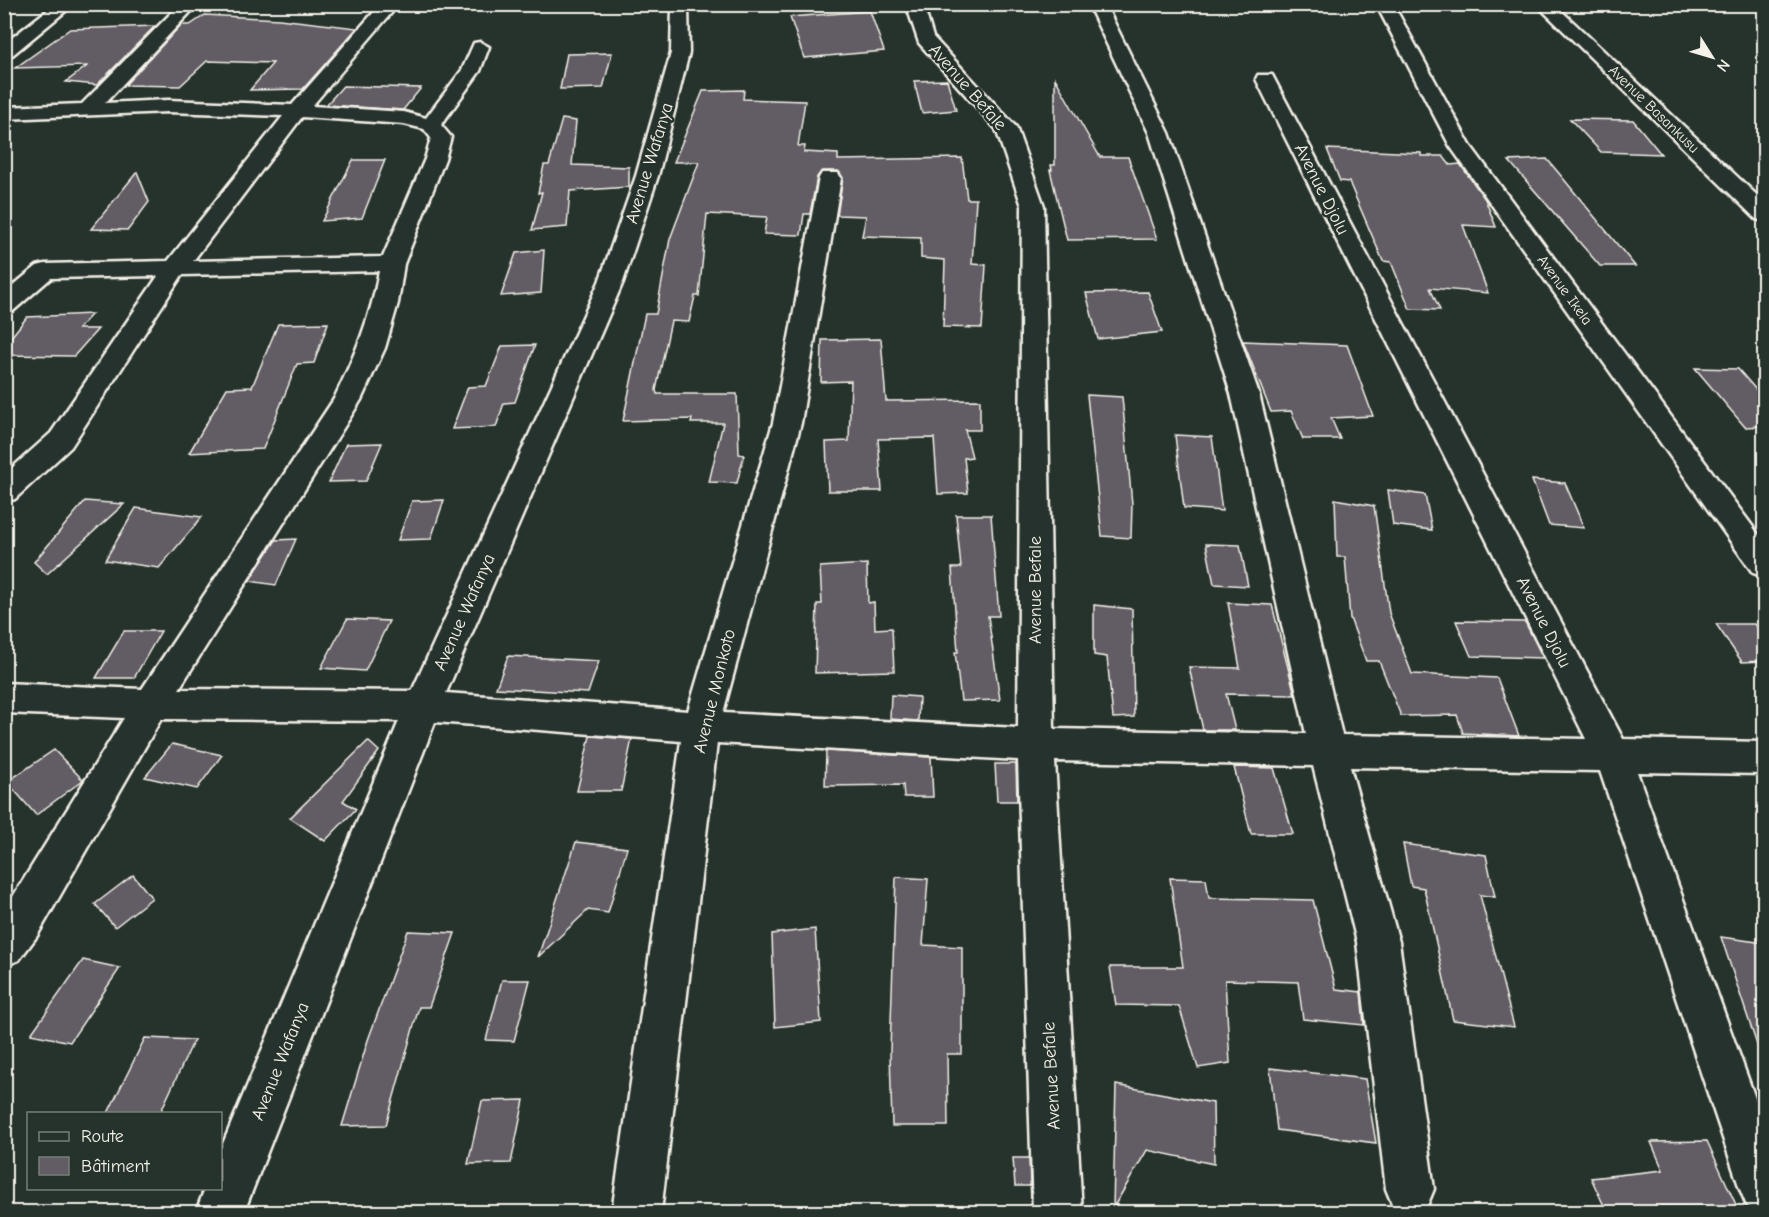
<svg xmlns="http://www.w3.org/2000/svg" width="1769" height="1217" viewBox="0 0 1769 1217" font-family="'Comic Neue',sans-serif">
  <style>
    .building { fill: #625c65; stroke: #f4f1e8; stroke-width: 1.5 }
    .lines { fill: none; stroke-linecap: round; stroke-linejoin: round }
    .minor-casing { stroke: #f4f1e8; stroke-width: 5 }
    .minor { fill: #26332d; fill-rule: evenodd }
    .labels { text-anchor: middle; stroke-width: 5; stroke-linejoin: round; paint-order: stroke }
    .far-street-label { font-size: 15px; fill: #f4f1e8; stroke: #26332d }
    .street-label { font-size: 18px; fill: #f4f1e8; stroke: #26332d }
  </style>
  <rect width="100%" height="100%" fill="#26332d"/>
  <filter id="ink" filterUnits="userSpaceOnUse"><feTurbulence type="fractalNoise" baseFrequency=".0167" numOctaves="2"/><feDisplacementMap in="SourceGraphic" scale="12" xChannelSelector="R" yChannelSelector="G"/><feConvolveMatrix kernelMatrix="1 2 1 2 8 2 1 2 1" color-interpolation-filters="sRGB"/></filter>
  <g filter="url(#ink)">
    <g class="building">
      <polygon points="870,11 884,51 804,58 790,17"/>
      <polygon points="205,15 279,19 357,28 303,89 250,90 273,63 207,61 180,86 125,85 181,25 190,25"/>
      <polygon points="155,26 97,85 66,82 87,66 15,68 70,29"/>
      <polygon points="612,53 603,88 560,89 567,54"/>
      <polygon points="1055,78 1100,157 1128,157 1157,239 1067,240 1050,170 1052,170 1051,165 1055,165"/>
      <polygon points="947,80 956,110 922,113 914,81"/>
      <polygon points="343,86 421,88 403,110 326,105"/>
      <polygon points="744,90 743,99 805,101 798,146 805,146 804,152 838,154 838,160 962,158 967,199 976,199 972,264 986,265 982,328 943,327 945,260 921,258 921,238 862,236 866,216 837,215 843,178 838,171 822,171 817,177 810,214 804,214 801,235 764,234 767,217 707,214 699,296 695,296 689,322 671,321 656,390 657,394 737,394 739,454 744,455 737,483 709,482 723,423 691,423 692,419 623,421 645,314 656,314 670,239 699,162 674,162 703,91"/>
      <polygon points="562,119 576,121 572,165 629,167 629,187 570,191 567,227 532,230 542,192 538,193 544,165 549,165"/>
      <polygon points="1570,119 1633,120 1661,154 1601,152"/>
      <polygon points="1327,149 1421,153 1421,156 1443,156 1450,165 1460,164 1485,199 1496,227 1463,225 1488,293 1430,288 1440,310 1410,309 1391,262 1383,261 1349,182 1340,181"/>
      <polygon points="1547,159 1562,177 1635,266 1600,266 1509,161"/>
      <polygon points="353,160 385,160 362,218 322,221"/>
      <polygon points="137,172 149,202 128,230 91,229"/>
      <polygon points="544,250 541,293 501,296 516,253"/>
      <polygon points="1148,292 1162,332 1098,339 1086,293"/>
      <polygon points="92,314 78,329 98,329 74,356 4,355 4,346 27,317"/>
      <polygon points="328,323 314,363 297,364 263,449 189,453 227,388 252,387 278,324"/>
      <polygon points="881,339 886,401 980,400 980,430 965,430 972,457 964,458 968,493 938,494 934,438 878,439 882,491 828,491 826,442 849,441 851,381 821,382 822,340"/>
      <polygon points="1243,341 1347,345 1373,416 1331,418 1340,439 1303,439 1291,411 1271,412"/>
      <polygon points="535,345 515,402 504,403 496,427 452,429 468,387 486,386 502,346"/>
      <polygon points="1695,368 1738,369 1764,399 1764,426 1745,427"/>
      <polygon points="1087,395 1122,397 1132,504 1131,538 1102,536"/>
      <polygon points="1175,435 1212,437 1222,511 1184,508"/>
      <polygon points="382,443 366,481 329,482 346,444"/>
      <polygon points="1532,480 1565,483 1584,528 1549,525"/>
      <polygon points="1388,490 1425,495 1432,530 1393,525"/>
      <polygon points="1335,499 1374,506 1389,613 1412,674 1497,678 1519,736 1463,733 1457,715 1401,716 1379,661 1366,661 1350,618 1345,557 1337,557"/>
      <polygon points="444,500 431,539 398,540 412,501"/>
      <polygon points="85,501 124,504 47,574 34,562"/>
      <polygon points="136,508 202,517 159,568 105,560"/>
      <polygon points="956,515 991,515 999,616 988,616 1000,700 961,701 955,652 958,652 952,568 961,568"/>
      <polygon points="296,539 276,585 249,581 276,540"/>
      <polygon points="1206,544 1240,545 1248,586 1214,584"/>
      <polygon points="867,564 868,603 874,602 875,629 892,628 894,671 815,673 817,604 822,604 820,567"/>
      <polygon points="1228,603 1272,605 1295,695 1226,694 1235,730 1203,730 1189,667 1240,668"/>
      <polygon points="1094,605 1132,609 1134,717 1113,718 1107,657 1094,655"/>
      <polygon points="347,619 389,621 365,671 321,668"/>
      <polygon points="1456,621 1525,622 1543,658 1471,656"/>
      <polygon points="1716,624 1755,624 1764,637 1764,661 1742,662"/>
      <polygon points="124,631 161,631 134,678 96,678"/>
      <polygon points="508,656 599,661 588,693 496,688"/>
      <polygon points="891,695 919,697 918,721 890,719"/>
      <polygon points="590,736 632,739 621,791 577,791"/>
      <polygon points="368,741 379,751 343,801 356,809 325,841 290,818"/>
      <polygon points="172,744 222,755 197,789 145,777"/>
      <polygon points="54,750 83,780 36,815 7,782"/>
      <polygon points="826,751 931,757 933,797 904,797 903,785 825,786"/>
      <polygon points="995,764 1016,764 1017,801 997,801"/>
      <polygon points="1234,767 1274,768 1293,834 1251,834"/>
      <polygon points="576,842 627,848 608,913 588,910 538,957"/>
      <polygon points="1403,844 1486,855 1495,897 1480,895 1514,1027 1453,1020 1424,888 1411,886"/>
      <polygon points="133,875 152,898 115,927 95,904"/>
      <polygon points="896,877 928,879 923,945 962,947 962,1054 947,1054 948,1126 892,1126 890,1051"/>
      <polygon points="1170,878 1206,879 1209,898 1313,900 1336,989 1361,992 1364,1025 1303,1019 1298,982 1225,980 1230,1063 1198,1068 1179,1006 1116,1005 1110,967 1183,967"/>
      <polygon points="815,929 821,1022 775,1027 772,934"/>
      <polygon points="408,931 455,933 429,1007 419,1007 386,1125 342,1126 368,1040"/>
      <polygon points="1721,937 1764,943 1764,1050 1759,1051"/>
      <polygon points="83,960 120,968 70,1042 31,1034"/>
      <polygon points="502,980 530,980 514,1041 486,1040"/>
      <polygon points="145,1038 194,1040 160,1113 108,1113"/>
      <polygon points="1270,1068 1365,1079 1376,1143 1277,1130"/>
      <polygon points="1116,1085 1213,1103 1214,1164 1147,1150 1113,1208"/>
      <polygon points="524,1100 511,1163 468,1164 482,1101"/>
      <polygon points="1707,1141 1737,1207 1661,1206 1665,1212 1607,1212 1591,1178 1663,1170 1651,1142"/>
      <polygon points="1013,1158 1029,1158 1030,1186 1015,1186"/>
    </g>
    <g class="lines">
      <defs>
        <g id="minor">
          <polygon points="55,4 74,4 10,57 4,58 4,44"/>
          <path d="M 180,4 L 198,4 L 105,103 L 168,100 L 292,105 L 381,4 L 399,4 L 312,106 L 404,112 L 426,118 L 462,70 L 474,43 L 480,42 L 489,47 L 480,71 L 441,125 L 451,137 L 445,159 L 404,264 L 398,303 L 385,348 L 361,400 L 179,689 L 412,691 L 599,282 L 636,176 L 671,53 L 672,4 L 688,4 L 689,53 L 658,176 L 623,282 L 446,693 L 688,711 L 773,423 L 819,178 L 822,173 L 838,173 L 841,178 L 801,423 L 723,713 L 1018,728 L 1022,206 L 996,129 L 919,43 L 906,4 L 923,4 L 933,37 L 1016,127 L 1044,206 L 1054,729 L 1306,734 L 1231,394 L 1149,133 L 1088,4 L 1105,4 L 1169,133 L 1259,394 L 1342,735 L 1586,739 L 1256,79 L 1258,75 L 1272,75 L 1623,739 L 1764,742 L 1764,774 L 1637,772 L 1764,1123 L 1764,1212 L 1747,1206 L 1740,1189 L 1600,771 L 1350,767 L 1399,942 L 1434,1189 L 1427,1206 L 1408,1212 L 1393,1206 L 1386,1189 L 1357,942 L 1313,766 L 1055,761 L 1082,1212 L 1033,1212 L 1018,760 L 717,743 L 661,1212 L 612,1212 L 681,741 L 435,722 L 244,1212 L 196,1212 L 205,1188 L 220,1188 L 220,1151 L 399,721 L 161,719 L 37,936 L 19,960 L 4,966 L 4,911 L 124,718 L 4,713 L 4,683 L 142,689 L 334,399 C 354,357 371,318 379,271 L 182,275 L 71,447 L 15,499 L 4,502 L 4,475 L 51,433 L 158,276 L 51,278 L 13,311 L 4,313 L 4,293 L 37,266 L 45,264 L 168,261 L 283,116 L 168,112 L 4,119 L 4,107 L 82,104 ZM 302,117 L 404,124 L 424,129 L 431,138 L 425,159 L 383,257 L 193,261 Z"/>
          <polygon points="1376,4 1393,4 1470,145 1764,542 1764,577 1753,573 1450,146"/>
          <polygon points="1536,4 1554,4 1764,202 1764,221 1756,219"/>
        </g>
      </defs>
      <use href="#minor" class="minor-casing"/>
      <use href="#minor" class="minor"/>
    </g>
  </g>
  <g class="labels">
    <g class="far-street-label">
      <text transform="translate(1654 109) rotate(44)" y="5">Avenue Basankusu</text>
      <text transform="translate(1565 290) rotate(54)" y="5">Avenue Ikela</text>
    </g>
    <g class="street-label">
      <text transform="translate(968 87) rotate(49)" y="6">Avenue Befale</text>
      <text transform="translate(649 163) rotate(-73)" y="6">Avenue Wafanya</text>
      <text transform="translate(1322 189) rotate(63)" y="6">Avenue Djolu</text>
      <text transform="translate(1035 590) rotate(-90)" y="6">Avenue Befale</text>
      <text transform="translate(464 612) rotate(-66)" y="6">Avenue Wafanya</text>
      <text transform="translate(1544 622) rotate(63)" y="6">Avenue Djolu</text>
      <text transform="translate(714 691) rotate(-76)" y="6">Avenue Monkoto</text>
      <text transform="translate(280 1061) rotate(-68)" y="6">Avenue Wafanya</text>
      <text transform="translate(1051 1076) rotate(-93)" y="6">Avenue Befale</text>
    </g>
  </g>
  <rect width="1769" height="1217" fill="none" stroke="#26332d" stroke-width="24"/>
  <rect x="12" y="12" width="1745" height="1193" fill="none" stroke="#f4f1e8" stroke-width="2" filter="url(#ink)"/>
  <rect x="27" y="1112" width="195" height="78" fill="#26332d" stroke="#787f78" stroke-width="1.5"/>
  <rect x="39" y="1132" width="30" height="9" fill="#26332d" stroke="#787f78" stroke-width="1.5"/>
  <text x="81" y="1142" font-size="18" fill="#f4f1e8">Route</text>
  <rect x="39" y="1157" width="30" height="18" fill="#625c65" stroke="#787f78" stroke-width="1.5"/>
  <text x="81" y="1172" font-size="18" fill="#f4f1e8">Bâtiment</text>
  <g transform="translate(1712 57) rotate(127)" stroke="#26332d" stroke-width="4.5" paint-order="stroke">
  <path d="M0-4.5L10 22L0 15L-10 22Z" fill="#f4f1e8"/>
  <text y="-9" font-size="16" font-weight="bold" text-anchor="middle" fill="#f4f1e8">N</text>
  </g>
</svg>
